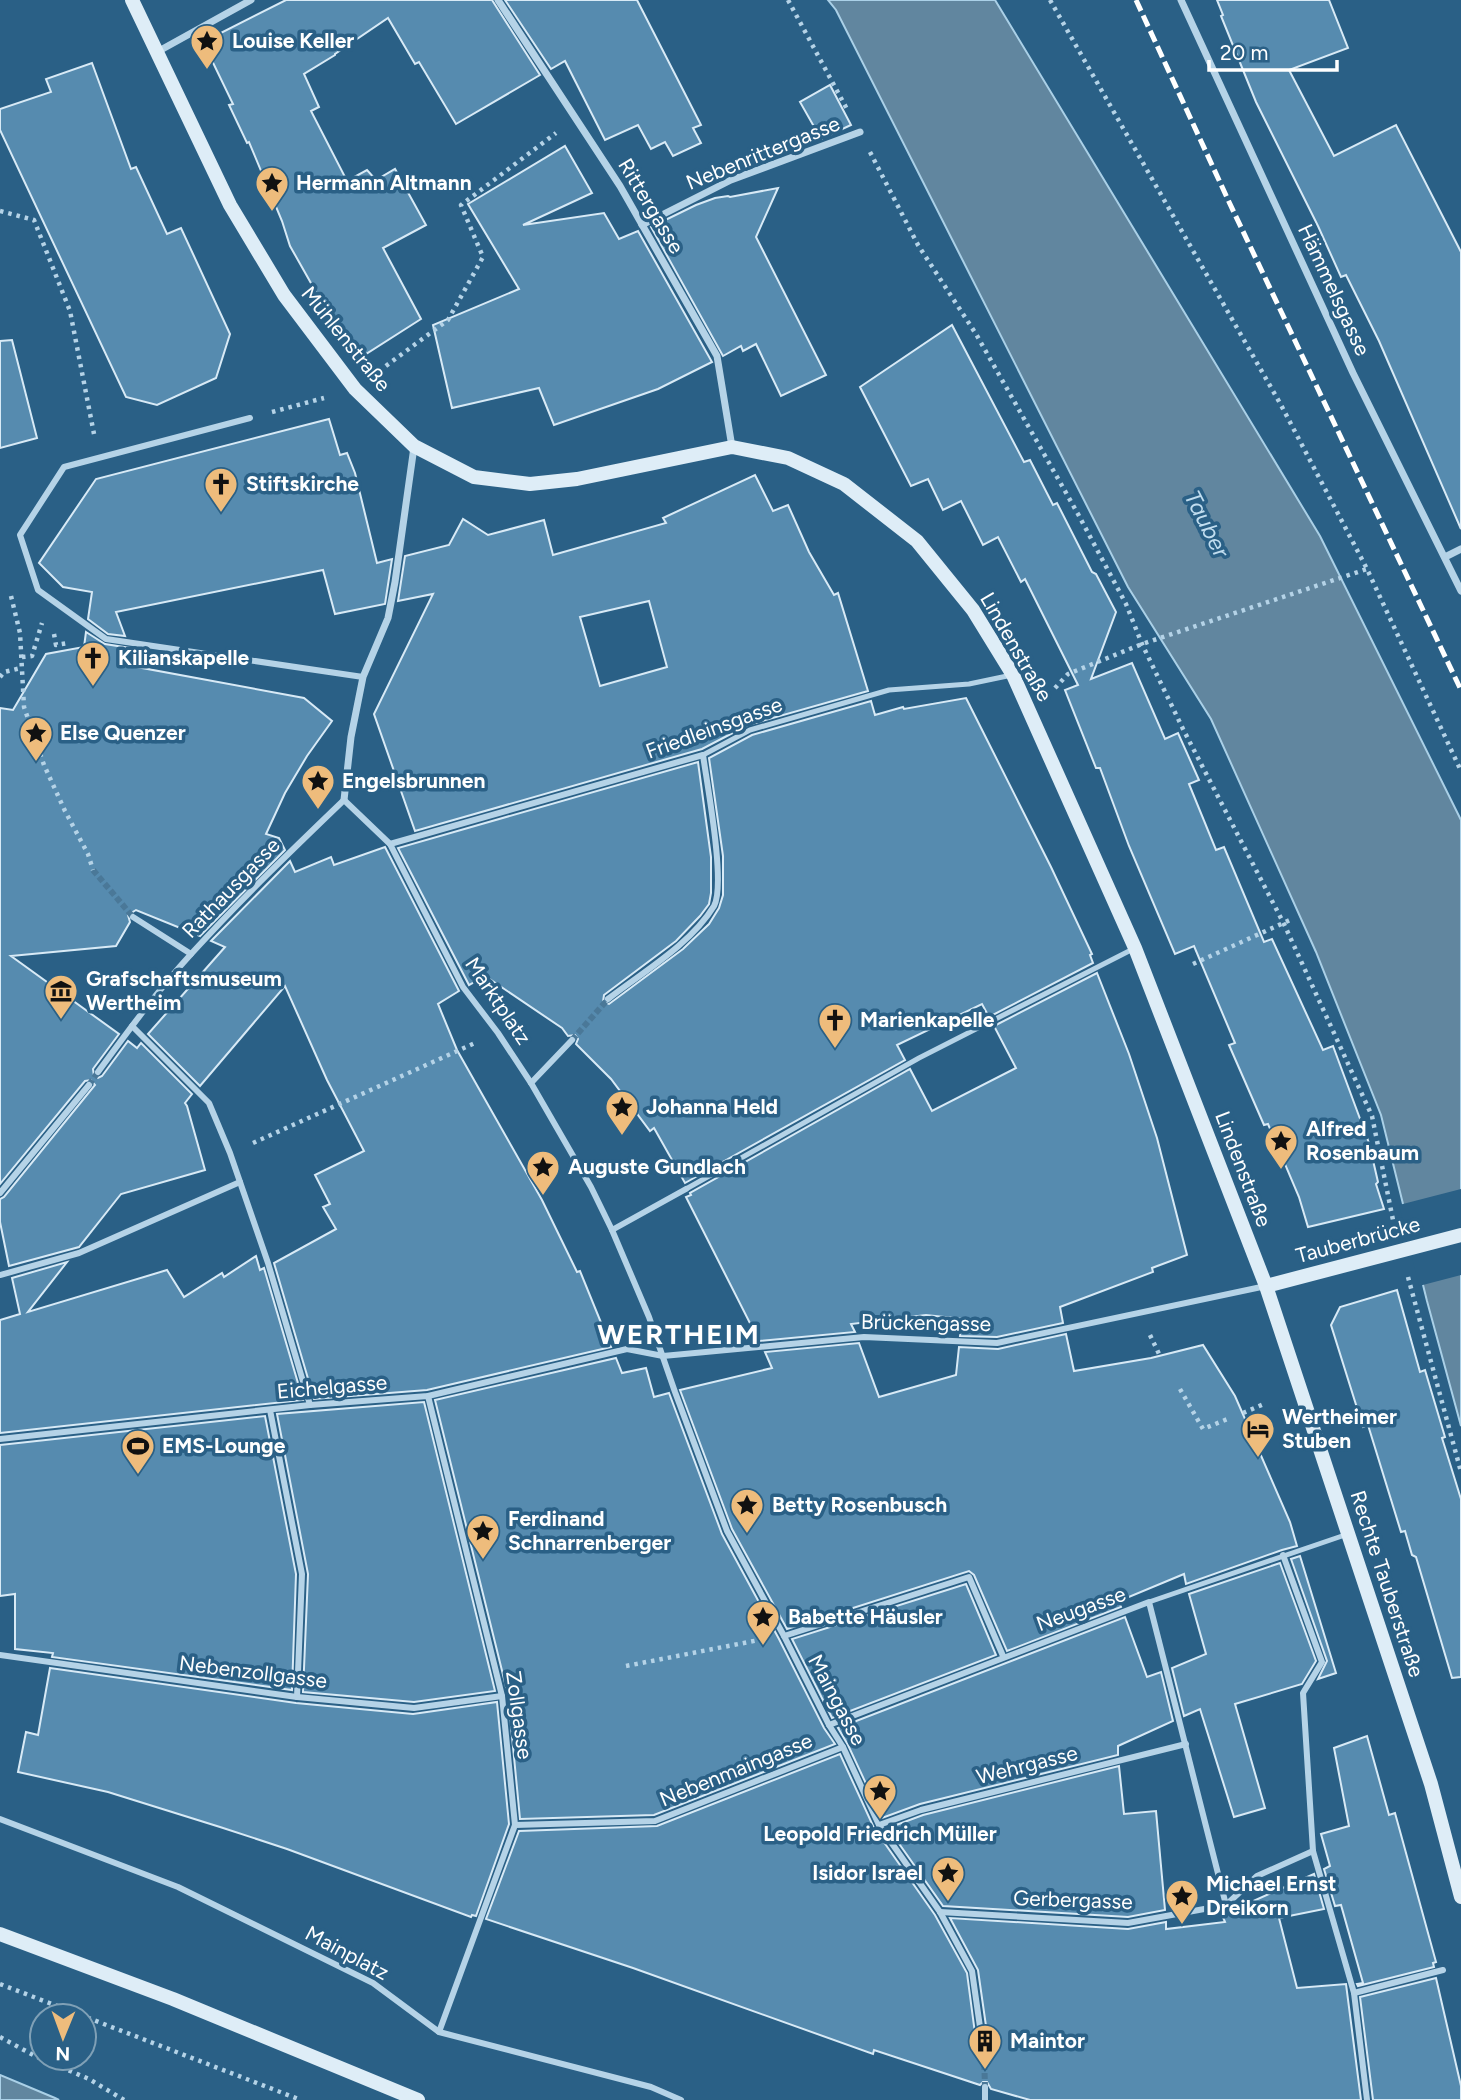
<svg xmlns="http://www.w3.org/2000/svg" width="1461" height="2100" viewBox="0 0 1461 2100" font-family="Figtree,sans-serif">
  <style>
    .water { fill: #61869f; stroke: #aad0e7; stroke-width: 2 }
    .pier { fill: #2a6086 }
    .building { fill: #568baf; stroke: #d8eaf6; stroke-width: 2; fill-rule: evenodd }
    .lines { fill: none; stroke-linecap: round; stroke-linejoin: round }
    .pedestrian-tunnel { stroke: #4a7898; stroke-width: 6; stroke-dasharray: 6 3; stroke-linecap: butt }
    .path { stroke: #b5d3e7; stroke-width: 4.5; stroke-dasharray: 3.5 5; stroke-linecap: butt }
    .service { stroke: #b5d3e7; stroke-width: 5 }
    .pedestrian { stroke: #b5d3e7; stroke-width: 6 }
    .minor { stroke: #b5d3e7; stroke-width: 7 }
    .secondary { stroke: #deedf7; stroke-width: 14 }
    .rail { stroke: #fff; stroke-width: 5; stroke-dasharray: 12 5; stroke-linecap: butt }
    .labels { text-anchor: middle; stroke-width: 7; stroke-linejoin: round; paint-order: stroke }
    .poi-label { font-size: 21px; font-weight: bold; fill: #fff; stroke: #2a6086; text-anchor: start }
    .street-label { font-size: 21px; fill: #fff; stroke: #2a6086 }
    .water-label { font-size: 23px; font-style: italic; fill: #c1ddef; stroke: #2a6086 }
    .district-label { font-size: 28px; font-weight: bold; letter-spacing: 2px; fill: #fff; stroke: #2a6086 }
  </style>
  <rect width="100%" height="100%" fill="#2a6086"/>
  <g class="water">
    <polygon points="828,0 995,0 1320,536 1461,820 1461,1426 1427,1301 1381,1115 1316,952 1211,719 1128,587 836,10"/>
    <polygon points="0,2075 55,2098 59,2100 0,2100"/>
  </g>
  <polygon class="pier" points="1461,1189 1461,1275 1419,1286 1399,1205"/>
  <g class="building">
    <polygon points="286,0 492,0 540,75 456,124 419,62 415,64 388,18 335,54 335,55 304,74 319,107 311,111 347,181 367,170 376,180 395,169 426,225 383,248 421,319 355,361 290,246 282,221 249,142 247,143 229,105 233,104 203,42"/>
    <polygon points="505,0 637,0 701,125 693,128 701,143 673,156 665,142 651,149 638,125 605,140 565,61 551,69"/>
    <polygon points="1217,0 1329,0 1348,48 1289,70 1334,156 1396,125 1461,252 1461,529 1379,341 1346,275 1341,277 1318,226 1256,102 1221,16 1223,15"/>
    <polygon points="92,63 131,169 136,167 167,234 181,228 230,334 216,378 157,405 126,397 0,130 0,109 51,92 46,79"/>
    <polygon points="830,85 851,125 821,139 800,102"/>
    <polygon points="565,146 592,193 523,225 604,213 619,239 638,231 712,362 658,389 554,425 539,388 452,408 433,325 519,289 468,204"/>
    <polygon points="778,188 756,237 826,375 781,396 756,344 743,351 741,346 723,356 651,227 696,205 715,198 728,196 730,197"/>
    <polygon points="952,325 1024,462 1030,460 1053,505 1057,503 1092,572 1096,574 1116,612 1091,679 1132,663 1165,739 1178,733 1199,780 1189,784 1216,850 1224,847 1264,942 1272,939 1323,1050 1333,1046 1369,1143 1378,1182 1376,1184 1384,1209 1308,1227 1299,1197 1268,1124 1264,1125 1229,1045 1235,1043 1194,946 1175,954 1129,846 1100,768 1096,768 1065,690 1078,685 1025,579 1021,582 998,537 983,545 961,501 943,510 928,479 911,486 860,387"/>
    <polygon points="12,340 37,438 0,448 0,341"/>
    <polygon points="329,419 340,455 347,453 355,473 377,563 392,559 385,604 335,614 323,570 116,612 125,636 108,634 88,619 92,592 63,587 39,563 96,479"/>
    <path d="M 755,475 L 773,511 L 788,505 L 809,552 L 834,595 L 838,593 L 868,691 L 748,725 L 702,749 L 415,831 L 374,714 L 433,594 L 398,601 L 405,556 L 449,545 L 463,519 L 488,535 L 544,520 L 553,555 L 666,523 L 663,518 ZM 649,601 L 667,667 L 600,686 L 580,617 Z"/>
    <polygon points="86,632 105,644 130,648 137,667 304,698 332,721 307,756 285,793 266,834 279,838 285,850 200,936 136,910 128,915 130,922 116,946 11,956 119,1034 93,1069 94,1076 98,1078 102,1076 128,1041 137,1048 141,1043 192,1094 185,1103 187,1106 205,1170 121,1194 79,1247 9,1266 0,1222 0,1199 4,1197 95,1085 91,1080 85,1081 0,1184 0,708 13,710 46,654 84,647"/>
    <polygon points="966,698 1051,867 1092,954 1090,955 1093,963 989,1017 982,1004 897,1045 905,1060 685,1183 654,1128 650,1131 611,1079 576,1044 578,1039 575,1035 568,1036 562,1028 485,976 469,985 398,848 698,762 711,857 711,893 709,904 700,916 676,941 604,995 603,1002 609,1004 683,949 709,924 719,908 723,895 723,856 709,758 752,735 871,701 875,715 903,707 904,709"/>
    <polygon points="385,847 459,991 438,1004 457,1050 542,1200 577,1272 580,1271 611,1347 427,1390 314,1399 274,1263 336,1229 323,1207 330,1204 315,1175 364,1151 327,1080 285,986 200,1086 148,1034 225,947 211,941 290,861 295,872 331,857 334,865"/>
    <polygon points="1097,973 1129,1054 1157,1138 1187,1255 1152,1268 1153,1272 1060,1307 1063,1323 997,1337 960,1336 962,1319 926,1315 851,1324 855,1332 759,1341 686,1197 691,1195 690,1193 910,1069 932,1111 1016,1068 994,1026"/>
    <polygon points="256,1256 260,1270 264,1268 303,1400 0,1433 0,1320 20,1314 12,1278 67,1262 28,1312 167,1270 184,1297 222,1273 224,1277"/>
    <polygon points="1397,1290 1420,1372 1425,1370 1445,1437 1442,1438 1461,1499 1461,1677 1452,1678 1416,1557 1412,1555 1405,1531 1401,1532 1368,1425 1363,1427 1331,1325 1340,1307"/>
    <polygon points="1066,1334 1074,1371 1151,1358 1203,1345 1235,1396 1290,1522 1297,1546 1282,1550 1186,1584 1184,1574 1119,1601 1121,1607 1007,1651 974,1575 969,1571 787,1629 732,1529 680,1390 772,1368 765,1352 859,1343 879,1397 956,1375 959,1347 998,1349"/>
    <polygon points="616,1358 622,1373 646,1368 654,1397 669,1393 722,1534 779,1639 824,1728 835,1744 654,1815 520,1819 508,1695 435,1400"/>
    <polygon points="424,1402 495,1691 414,1702 303,1692 308,1574 277,1414"/>
    <polygon points="265,1416 296,1574 292,1690 52,1657 53,1653 15,1649 15,1594 0,1596 0,1445"/>
    <polygon points="1300,1556 1336,1673 1318,1679 1327,1661 1291,1559"/>
    <polygon points="1280,1563 1316,1661 1302,1684 1235,1704 1265,1808 1234,1817 1200,1709 1184,1716 1172,1668 1206,1654 1189,1594"/>
    <polygon points="966,1584 996,1655 832,1718 792,1639"/>
    <polygon points="1125,1617 1147,1677 1161,1672 1173,1721 1118,1746 1118,1755 920,1804 882,1818 848,1745 838,1728"/>
    <polygon points="50,1668 296,1703 413,1714 497,1702 509,1824 476,1916 472,1915 471,1917 287,1849 220,1827 108,1792 18,1772 26,1732 38,1735"/>
    <polygon points="1367,1736 1389,1815 1395,1813 1436,1962 1433,1963 1434,1967 1358,1986 1357,1984 1363,1983 1341,1905 1335,1906 1324,1869 1330,1866 1321,1834 1349,1826 1334,1748"/>
    <polygon points="840,1754 874,1828 935,1915 967,1973 978,2056 981,2060 987,2060 990,2054 978,1970 950,1918 1128,1929 1166,1922 1166,1929 1225,1922 1222,1915 1314,1874 1324,1909 1279,1918 1297,1988 1346,1984 1361,2100 1030,2100 991,2089 987,2082 983,2082 980,2085 874,2050 873,2054 633,1968 486,1919 519,1831 657,1826"/>
    <polygon points="1119,1766 1124,1814 1156,1811 1165,1910 1128,1917 943,1906 888,1828 923,1815"/>
    <polygon points="1436,1978 1461,2086 1461,2100 1373,2100 1360,1997"/>
  </g>
  <g class="lines">
    <g class="pedestrian-tunnel">
      <polyline points="93,870 133,917"/>
      <polyline points="572,1040 608,999"/>
      <polyline points="89,1085 98,1072"/>
      <polyline points="984,2055 985,2087"/>
    </g>
    <g class="path">
      <polyline points="788,0 848,111"/>
      <polyline points="1050,0 1281,405 1367,569 1461,771"/>
      <polyline points="870,152 918,245 976,334 1078,514 1126,604 1142,644 1183,729 1284,924 1372,1116 1394,1225"/>
      <polyline points="0,211 34,220 70,311 94,434"/>
      <polyline points="379,371 448,320 483,257 461,205 556,133"/>
      <polyline points="272,412 324,398"/>
      <polyline points="11,596 20,633 24,707 44,765 65,811 88,854 93,870"/>
      <polyline points="54,634 56,645 68,643"/>
      <polyline points="22,657 32,656 42,623"/>
      <polyline points="0,677 4,672 21,668"/>
      <polyline points="1055,688 1068,674 1142,644 1367,569"/>
      <polyline points="1193,964 1290,920"/>
      <polyline points="253,1143 475,1043"/>
      <polyline points="1408,1277 1461,1472"/>
      <polyline points="1150,1335 1160,1356"/>
      <polyline points="1180,1389 1203,1429 1230,1418"/>
      <polyline points="1243,1413 1264,1404"/>
      <polyline points="626,1666 759,1640"/>
      <polyline points="0,1984 301,2100"/>
      <polyline points="0,2037 35,2056 89,2079 124,2100"/>
    </g>
    <g class="service">
      <polyline points="703,755 750,730 889,690 969,684 1012,675"/>
      <polyline points="686,1189 919,1058 1135,948"/>
      <polyline points="1149,1602 1345,1535"/>
    </g>
    <g class="pedestrian">
      <polyline points="250,418 64,467 20,535 38,590 106,639 363,677"/>
      <path d="M 390,844 L 703,755 C 707,784 726,884 714,906 C 691,944 643,972 608,999"/>
      <polyline points="133,917 191,954"/>
      <polyline points="132,1026 209,1103 230,1153 268,1263 310,1405"/>
      <path d="M 98,1072 C 128,1031 158,990 192,953 C 240,900 292,850 344,800 L 390,844 L 463,987 L 498,1033 L 531,1083 L 591,1187 L 612,1230 L 649,1317 L 675,1392 L 727,1531 L 784,1636 L 829,1725 L 843,1747 L 879,1825 L 940,1912 L 972,1971 L 984,2055"/>
      <polyline points="531,1083 572,1040"/>
      <polyline points="0,1193 89,1085"/>
      <polyline points="612,1230 686,1189"/>
      <polyline points="0,1275 79,1253 240,1182"/>
      <polyline points="428,1396 502,1696 515,1825 439,2032"/>
      <polyline points="270,1410 302,1574 297,1697"/>
      <polyline points="0,1439 310,1405 428,1396 627,1349 663,1356 864,1337 997,1343 1266,1286"/>
      <polyline points="1283,1555 1322,1662 1303,1693 1313,1851 1354,1993 1367,2100"/>
      <polyline points="784,1636 969,1577 1003,1656"/>
      <polyline points="0,1655 297,1697 414,1708 502,1696"/>
      <polyline points="829,1725 1149,1602 1226,1905"/>
      <polyline points="0,1819 178,1887 373,1983 439,2032 651,2087 681,2100"/>
      <polyline points="515,1825 655,1821 843,1747"/>
      <polyline points="879,1825 921,1810 1186,1744"/>
      <polyline points="940,1912 1128,1923 1226,1905 1257,1876 1313,1851"/>
      <polyline points="1354,1993 1443,1970"/>
      <polyline points="985,2100 985,2087"/>
    </g>
    <g class="minor">
      <polyline points="498,0 620,186 717,356 732,447"/>
      <polyline points="1181,0 1353,373 1461,591"/>
      <polyline points="157,52 251,0"/>
      <polyline points="642,225 731,180 860,132"/>
      <polyline points="1445,557 1461,549"/>
      <polyline points="344,800 351,737 363,677 388,618 395,582 414,447"/>
    </g>
    <g class="secondary">
      <polyline points="132,0 230,205 284,295 355,389 414,446 474,477 530,484 577,479 732,447 788,458 844,484 917,541 973,610 1013,675 1135,948 1266,1286 1431,1784 1461,1897"/>
      <polyline points="1266,1286 1461,1235"/>
      <polyline points="0,1934 173,1999 418,2100"/>
    </g>
    <polyline class="rail" points="1136,0 1230,204 1461,690"/>
  </g>
  <defs>
    <symbol id="sight-pin" viewBox="-11 -11 22 30"><path d="M0 17L-7.5 6A9.5 9.5 0 1 1 7.5 6Z" fill="#eebc7c" stroke="#2a6086"/><path d="M0-6L1.8-2.2L6-1.7L2.9 1.2L3.7 5.4L0 3.3L-3.7 5.4L-2.9 1.2L-6-1.7L-1.8-2.2Z" fill="#111"/></symbol>
    <symbol id="church-pin" viewBox="-11 -11 22 30"><path d="M0 17L-7.5 6A9.5 9.5 0 1 1 7.5 6Z" fill="#eebc7c" stroke="#2a6086"/><path d="M-1.2-6h2.4v3.5h3.3v2.4h-3.3V6h-2.4V-.1h-3.3v-2.4h3.3Z" fill="#111"/></symbol>
    <symbol id="museum-pin" viewBox="-11 -11 22 30"><path d="M0 17L-7.5 6A9.5 9.5 0 1 1 7.5 6Z" fill="#eebc7c" stroke="#2a6086"/><path d="M0-6L6-3V-2H-6V-3ZM-5-1h2V3h-2ZM-1-1h2V3h-2ZM3-1h2V3H3ZM-6 4H6V6H-6Z" fill="#111"/></symbol>
    <symbol id="hotel-pin" viewBox="-11 -11 22 30"><path d="M0 17L-7.5 6A9.5 9.5 0 1 1 7.5 6Z" fill="#eebc7c" stroke="#2a6086"/><path d="M-6-4.5h1.5V1H6V5H4.5V3h-9V5H-6ZM-4 0a1.8 1.8 0 1 1 3.6 0ZM.5 0V-2.5h3Q6-2.5 6 0Z" fill="#111"/></symbol>
    <symbol id="stadium-pin" viewBox="-11 -11 22 30"><path d="M0 17L-7.5 6A9.5 9.5 0 1 1 7.5 6Z" fill="#eebc7c" stroke="#2a6086"/><path d="M0-5a6.5 5 0 1 0 0 10a6.5 5 0 1 0 0-10ZM-3.5-1.8h7v3.6h-7Z" fill="#111"/></symbol>
    <symbol id="building-pin" viewBox="-11 -11 22 30"><path d="M0 17L-7.5 6A9.5 9.5 0 1 1 7.5 6Z" fill="#eebc7c" stroke="#2a6086"/><path d="M-4-6H4V6H1V3H-1V6H-4ZM-2.5-4.3h1.7v1.8h-1.7ZM.8-4.3h1.7v1.8H.8ZM-2.5-1h1.7V.8h-1.7ZM.8-1h1.7V.8H.8Z" fill="#111"/></symbol>
  </defs>
  <g fill-rule="evenodd">
    <use href="#sight-pin" x="188" y="22" width="38" height="52"/>
    <use href="#sight-pin" x="253" y="164" width="38" height="52"/>
    <use href="#church-pin" x="202" y="465" width="38" height="52"/>
    <use href="#church-pin" x="74" y="639" width="38" height="52"/>
    <use href="#sight-pin" x="17" y="714" width="38" height="52"/>
    <use href="#sight-pin" x="299" y="762" width="38" height="52"/>
    <use href="#museum-pin" x="42" y="972" width="38" height="52"/>
    <use href="#church-pin" x="816" y="1001" width="38" height="52"/>
    <use href="#sight-pin" x="603" y="1088" width="38" height="52"/>
    <use href="#sight-pin" x="1262" y="1122" width="38" height="52"/>
    <use href="#sight-pin" x="524" y="1148" width="38" height="52"/>
    <use href="#hotel-pin" x="1239" y="1410" width="38" height="52"/>
    <use href="#stadium-pin" x="119" y="1427" width="38" height="52"/>
    <use href="#sight-pin" x="728" y="1486" width="38" height="52"/>
    <use href="#sight-pin" x="464" y="1512" width="38" height="52"/>
    <use href="#sight-pin" x="744" y="1598" width="38" height="52"/>
    <use href="#sight-pin" x="861" y="1772" width="38" height="52"/>
    <use href="#sight-pin" x="929" y="1854" width="38" height="52"/>
    <use href="#sight-pin" x="1163" y="1877" width="38" height="52"/>
    <use href="#building-pin" x="966" y="2022" width="38" height="52"/>
  </g>
  <g class="labels">
    <g class="poi-label">
      <text x="232" y="48">Louise Keller</text>
      <text x="296" y="190">Hermann Altmann</text>
      <text x="246" y="491">Stiftskirche</text>
      <text x="118" y="665">Kilianskapelle</text>
      <text x="60" y="740">Else Quenzer</text>
      <text x="342" y="788">Engelsbrunnen</text>
      <text x="86" y="986">Grafschaftsmuseum<tspan x="86" dy="24">Wertheim</tspan></text>
      <text x="860" y="1027">Marienkapelle</text>
      <text x="646" y="1114">Johanna Held</text>
      <text x="1306" y="1136">Alfred<tspan x="1306" dy="24">Rosenbaum</tspan></text>
      <text x="568" y="1174">Auguste Gundlach</text>
      <text x="1282" y="1424">Wertheimer<tspan x="1282" dy="24">Stuben</tspan></text>
      <text x="162" y="1453">EMS-Lounge</text>
      <text x="772" y="1512">Betty Rosenbusch</text>
      <text x="508" y="1526">Ferdinand<tspan x="508" dy="24">Schnarrenberger</tspan></text>
      <text x="788" y="1624">Babette Häusler</text>
      <text x="880" y="1841" text-anchor="middle">Leopold Friedrich Müller</text>
      <text x="923" y="1880" text-anchor="end">Isidor Israel</text>
      <text x="1206" y="1891">Michael Ernst<tspan x="1206" dy="24">Dreikorn</tspan></text>
      <text x="1010" y="2048">Maintor</text>
    </g>
    <g class="street-label">
      <text transform="translate(763 153) rotate(-22)" y="7">Nebenrittergasse</text>
      <text transform="translate(651 206) rotate(59)" y="7">Rittergasse</text>
      <text transform="translate(1334 290) rotate(65)" y="7">Hämmelsgasse</text>
      <text transform="translate(346 339) rotate(51)" y="7">Mühlenstraße</text>
      <text transform="translate(1016 647) rotate(60)" y="7">Lindenstraße</text>
      <text transform="translate(714 728) rotate(-20)" y="7">Friedleinsgasse</text>
      <text transform="translate(231 888) rotate(-46)" y="7">Rathausgasse</text>
      <text transform="translate(498 1001) rotate(56)" y="7">Marktplatz</text>
      <text transform="translate(1243 1169) rotate(69)" y="7">Lindenstraße</text>
      <text transform="translate(1358 1240) rotate(-15)" y="7">Tauberbrücke</text>
      <text transform="translate(926 1323) rotate(1)" y="7">Brückengasse</text>
      <text transform="translate(332 1387) rotate(-5)" y="7">Eichelgasse</text>
      <text transform="translate(1387 1584) rotate(72)" y="7">Rechte Tauberstraße</text>
      <text transform="translate(1081 1609) rotate(-20)" y="7">Neugasse</text>
      <text transform="translate(253 1672) rotate(7)" y="7">Nebenzollgasse</text>
      <text transform="translate(837 1700) rotate(62)" y="7">Maingasse</text>
      <text transform="translate(519 1715) rotate(82)" y="7">Zollgasse</text>
      <text transform="translate(1027 1765) rotate(-14)" y="7">Wehrgasse</text>
      <text transform="translate(736 1770) rotate(-22)" y="7">Nebenmaingasse</text>
      <text transform="translate(1073 1900) rotate(2)" y="7">Gerbergasse</text>
      <text transform="translate(347 1953) rotate(28)" y="7">Mainplatz</text>
    </g>
    <g class="water-label">
      <text transform="translate(1207 524) rotate(63)" y="8">Tauber</text>
    </g>
    <g class="district-label">
      <text x="679" y="1344">WERTHEIM</text>
    </g>
  </g>
  <g transform="translate(63 2037) rotate(181)"><circle r="33" fill="#2a6086" stroke="#7fa0b6" stroke-width="2"/>
  <path d="M0-5L12 26L0 18L-12 26Z" fill="#eebc7c"/>
  <text y="-10" font-size="19" font-weight="bold" text-anchor="middle" fill="#ffffff">N</text>
  </g>
  <path d="M1209 60v10h128v-10" fill="none" stroke="#ffffff" stroke-width="3.5"/>
  <text x="1220" y="60" font-size="21" fill="#ffffff" stroke="#2a6086" stroke-width="5" paint-order="stroke">20 m</text>
</svg>
